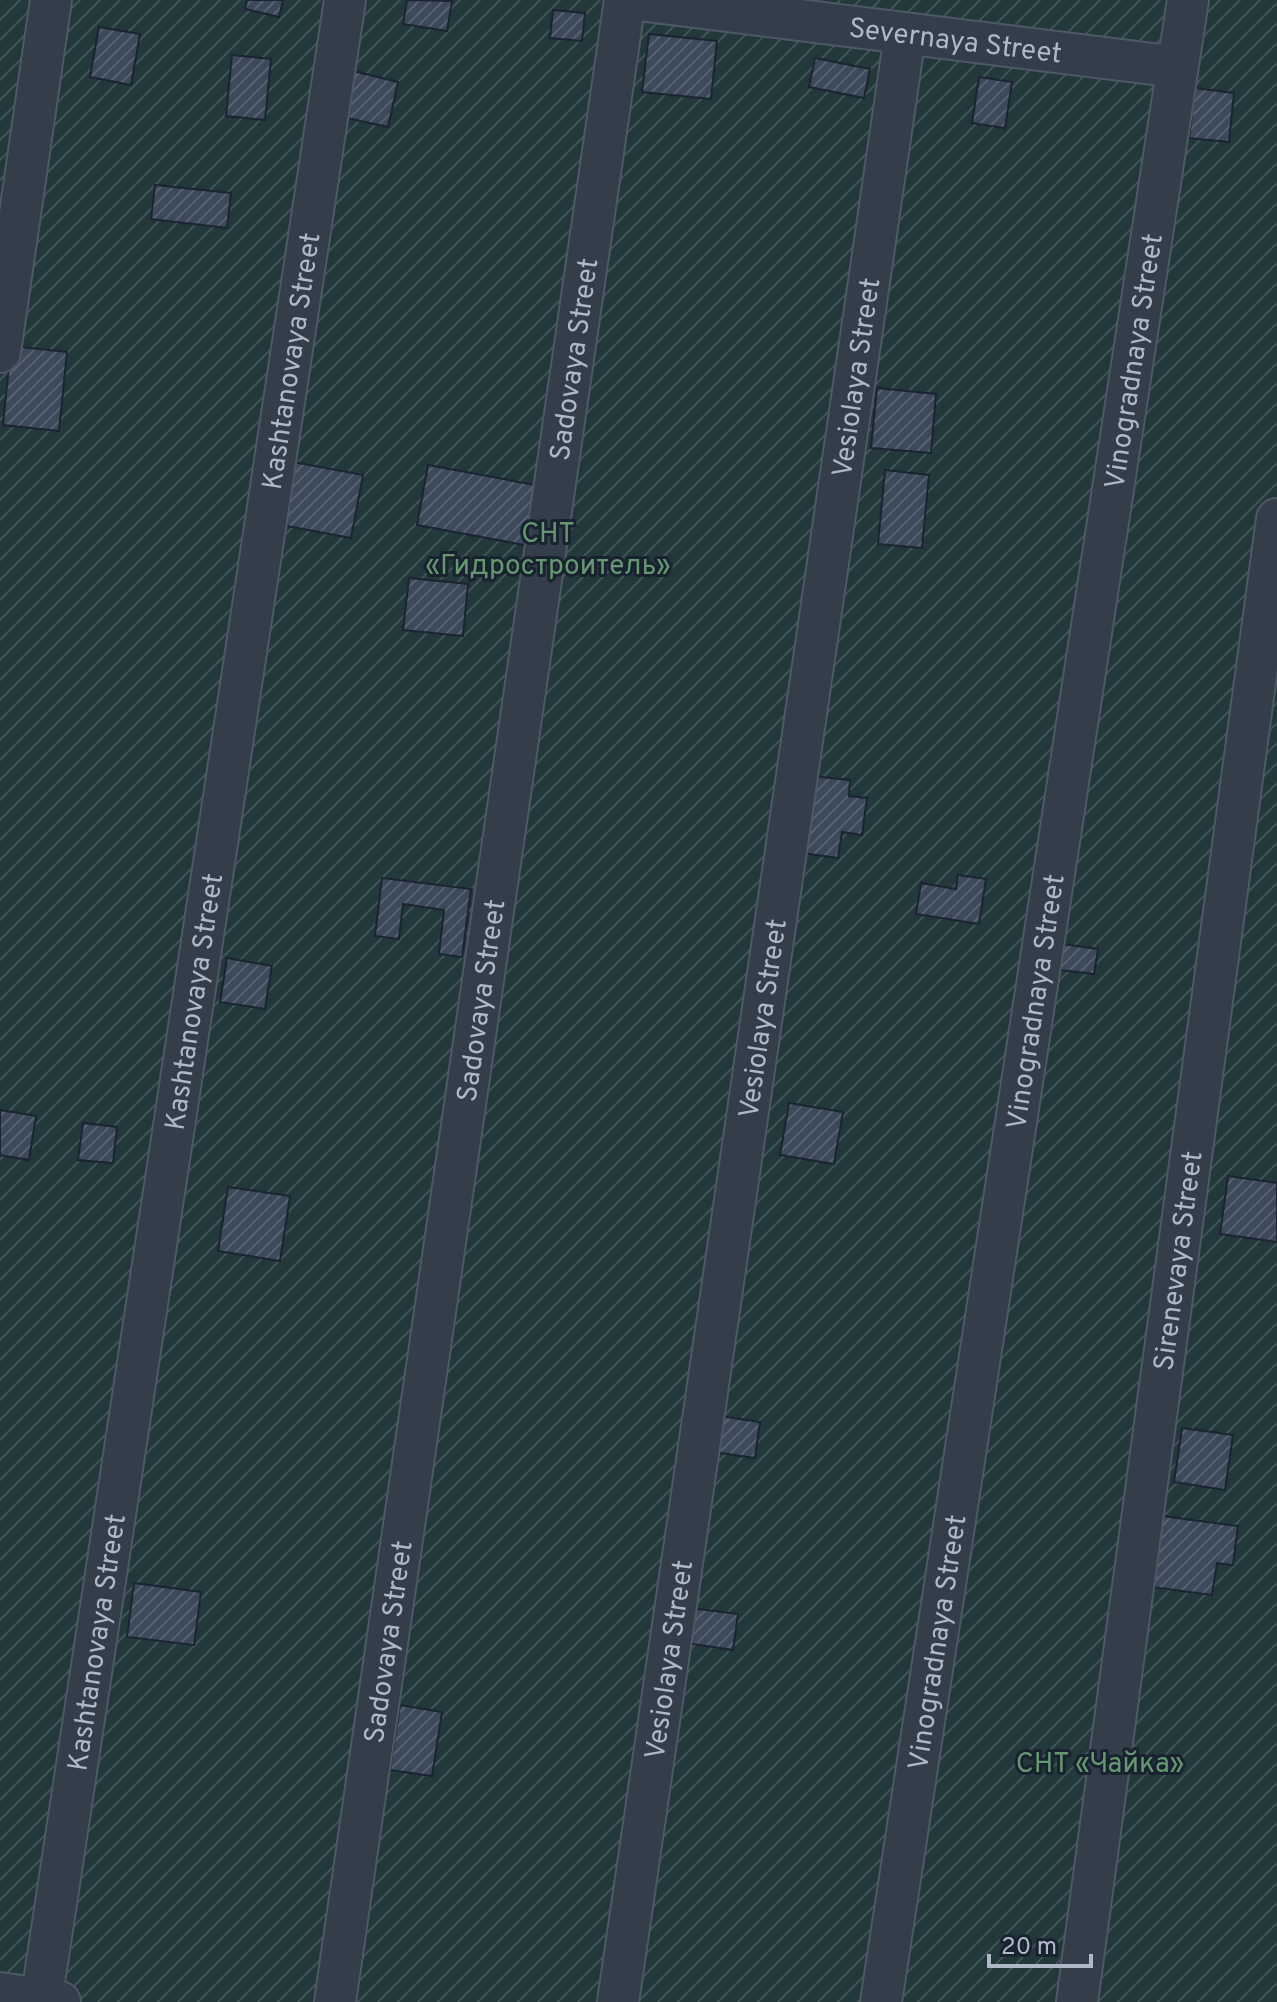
<svg xmlns="http://www.w3.org/2000/svg" width="1277" height="2002" viewBox="0 0 1277 2002" font-family="Overpass,sans-serif">
  <style>
    .garden { fill: url(#garden-furrows) }
    .building { fill: url(#building-hatch); stroke: #1b2431; stroke-width: 2 }
    .lines { fill: none; stroke-linecap: round; stroke-linejoin: round }
    .street-casing { stroke: #4f5865; stroke-width: 44 }
    .street { stroke: #343d4a; stroke-width: 40 }
    .labels { text-anchor: middle; stroke-width: 6; stroke-linejoin: round; paint-order: stroke }
    .street-label { font-size: 28px; fill: #afb8c7; stroke: #19222f }
    .park-label { font-size: 28px; fill: #659871; stroke: #19222f }
  </style>
  <defs>
    <pattern id="garden-furrows" width="10" height="10" patternUnits="userSpaceOnUse" patternTransform="scale(2)"><rect width="10" height="10" fill="#22383b"/><path d="M-1 1l2-2M0 10L10 0M9 11l2-2" fill="none" stroke="#405356"/></pattern>
    <pattern id="building-hatch" width="6" height="6" patternUnits="userSpaceOnUse" patternTransform="scale(2)"><rect width="6" height="6" fill="#3c495a"/><path d="M-1 1l2-2M0 6l6-6M5 7l2-2" fill="none" stroke="#566170"/></pattern>
  </defs>
  <rect width="100%" height="100%" fill="#202b3a"/>
  <rect class="garden" x="0" y="0" width="1277" height="2002"/>
  <g class="building">
    <polygon points="247,0 283,0 279,17 245,9"/>
    <polygon points="407,0 452,1 447,31 403,24"/>
    <polygon points="553,10 585,13 582,41 550,38"/>
    <polygon points="99,27 140,34 131,85 90,77"/>
    <polygon points="649,34 717,41 711,99 642,92"/>
    <polygon points="232,55 271,59 265,120 226,116"/>
    <polygon points="815,58 870,69 864,98 809,87"/>
    <polygon points="353,71 398,82 388,127 343,117"/>
    <polygon points="979,77 1012,82 1005,128 972,123"/>
    <polygon points="1195,88 1234,93 1229,142 1189,138"/>
    <polygon points="155,185 231,193 227,228 151,219"/>
    <polygon points="11,346 67,352 59,431 3,425"/>
    <polygon points="877,388 936,394 931,453 871,448"/>
    <polygon points="288,461 363,475 351,538 276,524"/>
    <polygon points="428,465 535,485 524,545 417,525"/>
    <polygon points="885,470 929,475 922,548 878,544"/>
    <polygon points="409,578 468,584 463,636 403,630"/>
    <polygon points="811,776 850,780 849,796 867,798 862,835 842,832 838,858 802,853"/>
    <polygon points="958,875 986,879 979,924 916,914 921,883 956,889"/>
    <polygon points="382,878 471,889 462,957 439,954 444,910 403,904 399,939 375,936"/>
    <polygon points="1063,944 1098,949 1094,974 1060,970"/>
    <polygon points="227,958 272,966 265,1009 220,1002"/>
    <polygon points="789,1103 843,1112 834,1164 780,1155"/>
    <polygon points="0,1110 36,1116 29,1160 0,1155"/>
    <polygon points="83,1123 117,1127 113,1163 78,1160"/>
    <polygon points="1228,1176 1277,1183 1277,1242 1220,1234"/>
    <polygon points="228,1187 290,1196 280,1261 218,1251"/>
    <polygon points="720,1416 760,1422 755,1458 714,1452"/>
    <polygon points="1182,1428 1233,1435 1225,1490 1174,1482"/>
    <polygon points="1162,1516 1238,1526 1233,1565 1217,1563 1212,1595 1152,1587"/>
    <polygon points="134,1583 201,1592 194,1645 127,1637"/>
    <polygon points="691,1608 738,1614 733,1650 686,1643"/>
    <polygon points="400,1705 442,1712 432,1776 390,1770"/>
  </g>
  <g class="lines">
    <defs>
      <g id="street">
        <path id="s1" d="M 638,0 L 1177,67"/>
        <polyline points="0,352 51,0"/>
        <polyline points="0,1993 60,2002"/>
        <path id="s2" d="M 41,2002 L 345,0"/>
        <path id="s3" d="M 335,2002 L 625,0"/>
        <path id="s4" d="M 618,2002 L 905,35"/>
        <path id="s5" d="M 881,2002 L 1188,0"/>
        <path id="s6" d="M 1077,2002 L 1277,519"/>
      </g>
    </defs>
    <use href="#street" class="street-casing"/>
    <use href="#street" class="street"/>
  </g>
  <g class="labels">
    <g class="street-label">
      <text dy="10" stroke="none"><textPath href="#s1" startOffset="320">Severnaya Street</textPath></text>
      <text dy="10" stroke="none"><textPath href="#s2" startOffset="1660">Kashtanovaya Street</textPath></text>
      <text dy="10" stroke="none"><textPath href="#s3" startOffset="1660">Sadovaya Street</textPath></text>
      <text dy="10" stroke="none"><textPath href="#s5" startOffset="1660">Vinogradnaya Street</textPath></text>
      <text dy="10" stroke="none"><textPath href="#s4" startOffset="1642">Vesiolaya Street</textPath></text>
      <text dy="10" stroke="none"><textPath href="#s2" startOffset="1012">Kashtanovaya Street</textPath></text>
      <text dy="10" stroke="none"><textPath href="#s3" startOffset="1012">Sadovaya Street</textPath></text>
      <text dy="10" stroke="none"><textPath href="#s5" startOffset="1012">Vinogradnaya Street</textPath></text>
      <text dy="10" stroke="none"><textPath href="#s4" startOffset="994">Vesiolaya Street</textPath></text>
      <text dy="10" stroke="none"><textPath href="#s6" startOffset="748">Sirenevaya Street</textPath></text>
      <text dy="10" stroke="none"><textPath href="#s2" startOffset="364">Kashtanovaya Street</textPath></text>
      <text dy="10" stroke="none"><textPath href="#s3" startOffset="364">Sadovaya Street</textPath></text>
      <text dy="10" stroke="none"><textPath href="#s5" startOffset="364">Vinogradnaya Street</textPath></text>
      <text dy="10" stroke="none"><textPath href="#s4" startOffset="346">Vesiolaya Street</textPath></text>
    </g>
    <g class="park-label">
      <text x="548" y="542">СНТ<tspan x="548" dy="32">«Гидростроитель»</tspan></text>
      <text x="1100" y="1772">СНТ «Чайка»</text>
    </g>
  </g>
  <path d="M989 1954v12h102v-12" fill="none" stroke="#afb8c7" stroke-width="4"/>
  <text x="1001" y="1954" font-size="24" fill="#afb8c7" stroke="#19222f" stroke-width="6" paint-order="stroke">20 m</text>
</svg>
